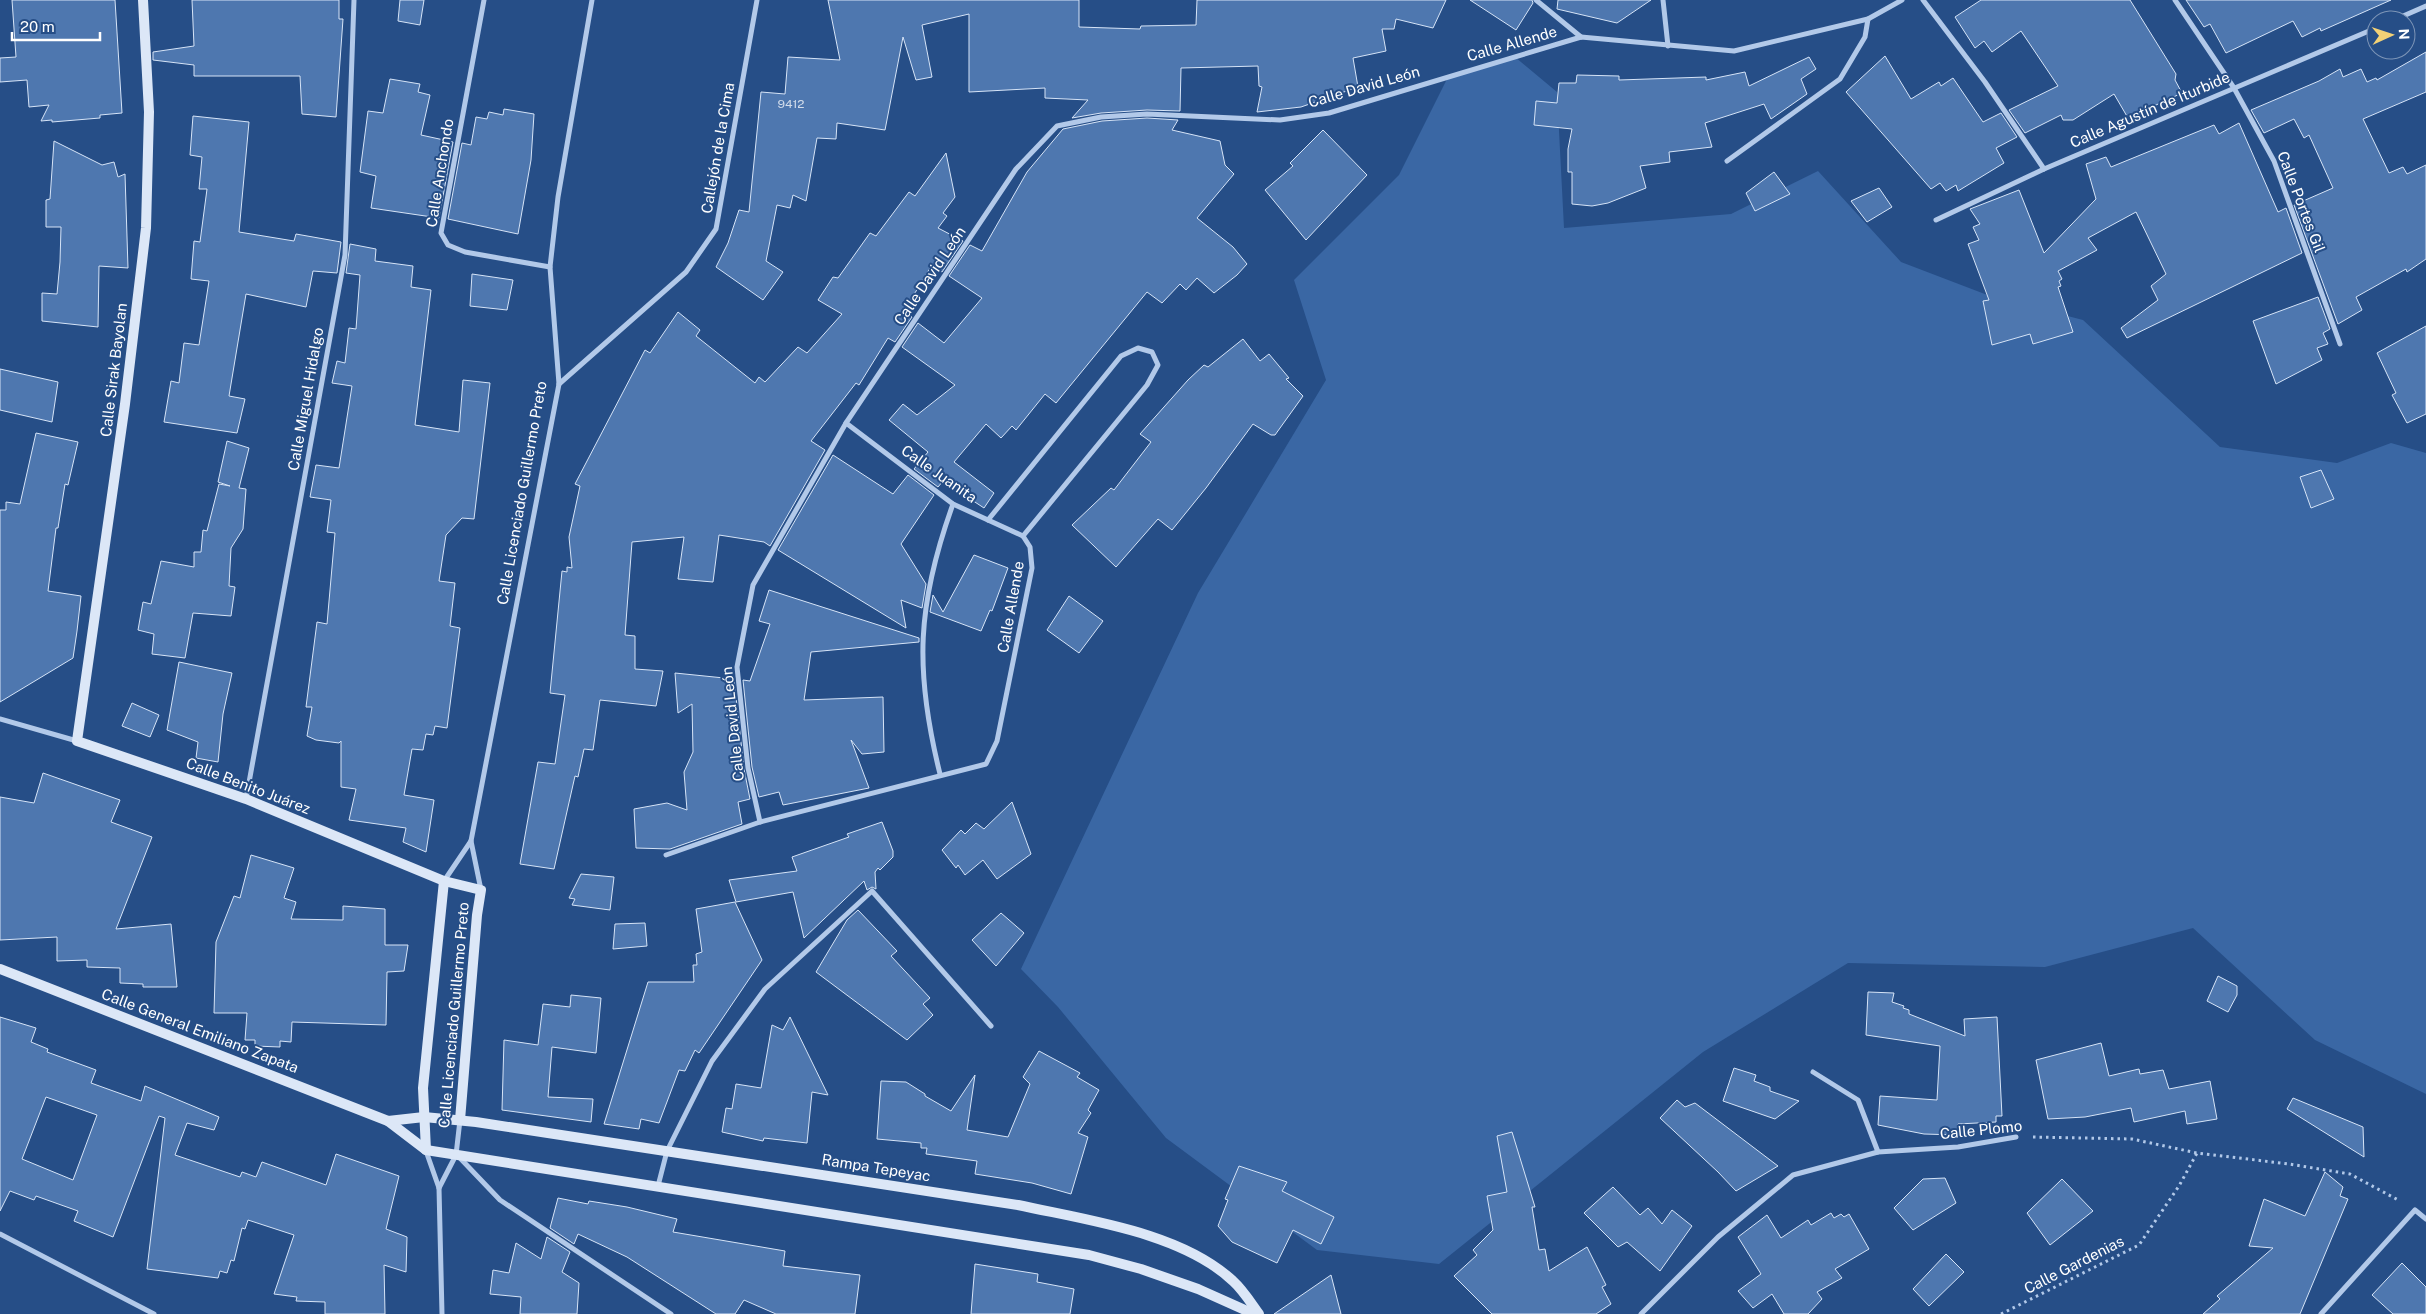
<svg xmlns="http://www.w3.org/2000/svg" width="2426" height="1314" viewBox="0 0 2426 1314" font-family="'Public Sans',sans-serif">
  <style>
    .green { fill: #3a67a4 }
    .building { fill: #4e77af; stroke: #d6e4f7; fill-rule: evenodd }
    .lines { fill: none; stroke-linecap: round; stroke-linejoin: round }
    .path { stroke: #b2c9e9; stroke-width: 3; stroke-dasharray: 2.5 4; stroke-linecap: butt }
    .street { stroke: #b2c9e9; stroke-width: 5 }
    .secondary { stroke: #dce7f7; stroke-width: 10 }
    .labels { text-anchor: middle; stroke-width: 4; stroke-linejoin: round; paint-order: stroke }
    .number-label { font-size: 12px; fill: #d3ddeb }
    .street-label { font-size: 15px; fill: #fff; stroke: #264e87 }
  </style>
  <rect width="100%" height="100%" fill="#264e87"/>
  <polygon class="green" points="1515,57 1557,92 1564,228 1731,214 1818,171 1901,262 1990,296 2083,320 2220,447 2337,463 2391,443 2426,453 2426,1094 2315,1040 2193,928 2045,967 1848,963 1703,1052 1439,1264 1317,1250 1166,1138 1058,1007 1021,969 1198,593 1326,380 1294,280 1399,175 1449,75"/>
  <g class="building">
    <polygon points="12,0 115,0 122,113 100,115 100,118 52,122 52,120 41,121 49,105 29,107 27,80 0,82 0,58 16,57"/>
    <polygon points="192,0 339,0 339,19 343,19 336,117 302,114 300,76 194,76 194,65 153,60 153,52 194,46"/>
    <polygon points="400,0 424,0 420,25 398,21"/>
    <polygon points="828,0 1079,0 1079,27 1140,29 1141,26 1196,25 1197,0 1446,0 1433,28 1396,19 1394,29 1382,29 1386,51 1353,58 1358,87 1301,107 1257,112 1262,87 1259,86 1258,66 1181,68 1180,111 1147,110 1101,113 1072,118 1088,100 1045,98 1045,88 969,92 969,14 922,25 932,77 916,80 903,37 885,130 837,123 836,139 817,138 806,201 793,195 790,208 777,205 766,261 783,272 763,300 716,267 728,243 739,210 749,212 761,92 785,94 788,57 840,60"/>
    <polygon points="1470,0 1532,0 1533,3 1516,30"/>
    <polygon points="1558,0 1651,0 1617,23 1557,9"/>
    <polygon points="1981,0 2130,0 2176,74 2175,80 2182,93 2128,118 2114,94 2073,120 2063,120 2061,115 2025,133 2009,110 2058,86 2021,31 1992,52 1984,41 1975,48 1955,17"/>
    <polygon points="2186,0 2391,0 2321,31 2320,28 2302,37 2293,21 2226,53 2210,24 2204,27"/>
    <polygon points="2426,52 2426,92 2363,119 2389,173 2403,167 2407,174 2426,165 2426,259 2407,272 2406,269 2356,297 2362,310 2338,324 2294,205 2333,188 2309,135 2304,138 2294,119 2264,133 2251,110 2319,81 2340,69 2343,77 2361,69 2367,82 2376,78 2377,80"/>
    <polygon points="1885,56 1911,99 1939,82 1941,86 1953,78 1983,122 2001,113 2017,137 1996,148 2004,163 1958,191 1956,185 1946,191 1940,183 1931,189 1846,92"/>
    <polygon points="1809,57 1816,69 1801,79 1807,94 1771,119 1764,104 1705,123 1712,147 1669,152 1670,162 1640,166 1646,188 1608,203 1592,206 1572,204 1572,172 1568,172 1568,149 1572,129 1534,125 1536,101 1557,103 1559,83 1576,83 1577,75 1619,76 1619,80 1706,77 1706,80 1745,72 1749,86"/>
    <polygon points="390,79 420,84 418,92 430,95 421,135 453,142 439,218 371,208 376,176 360,172 368,111 383,113"/>
    <polygon points="504,109 534,114 531,160 518,234 448,219 462,143 471,145 476,117 487,119 489,112 503,115"/>
    <polygon points="193,116 249,122 239,232 294,241 296,234 341,242 337,273 313,271 306,307 246,294 229,396 245,399 237,433 164,422 171,381 179,383 184,343 199,345 209,281 191,279 194,241 200,242 207,189 199,189 202,157 190,155"/>
    <polygon points="1147,118 1178,120 1172,130 1220,141 1225,165 1234,174 1197,218 1233,247 1247,264 1237,275 1214,293 1197,278 1186,290 1180,284 1162,303 1147,292 1056,403 1045,394 1016,430 1012,426 1001,438 986,424 954,462 994,493 984,508 943,481 938,487 914,469 928,452 889,420 903,404 917,415 955,385 902,347 918,323 944,343 982,298 949,276 970,245 982,251 1027,172 1063,129 1102,121"/>
    <polygon points="2239,123 2278,212 2286,208 2302,253 2127,338 2121,328 2158,300 2151,286 2166,274 2136,212 2088,238 2097,250 2058,271 2062,279 2059,281 2061,286 2058,287 2073,332 2033,344 2030,334 1992,345 1983,301 1989,300 1968,244 1979,240 1973,227 1980,224 1970,209 2019,190 2044,253 2096,199 2086,164 2106,157 2111,167 2214,125 2219,134"/>
    <polygon points="1323,130 1367,175 1306,240 1265,190 1293,166 1290,163"/>
    <polygon points="54,141 102,165 114,162 118,177 125,174 128,268 99,266 98,327 42,321 42,293 57,294 60,262 61,227 46,227 46,200 50,199"/>
    <polygon points="946,153 955,197 943,213 947,216 938,228 963,241 942,272 932,265 907,306 905,312 912,317 895,342 888,338 859,385 856,383 811,441 825,450 770,546 764,542 719,535 713,582 678,579 684,537 632,542 625,635 635,636 635,669 663,671 656,706 600,700 593,750 584,749 578,777 575,776 554,869 520,864 538,762 555,764 565,695 550,693 562,571 567,572 567,567 572,568 569,537 580,486 575,484 645,350 650,353 678,312 700,330 696,336 755,383 759,377 765,382 798,347 807,353 842,314 818,300 833,277 838,278 870,233 876,236 909,192 915,196"/>
    <polygon points="1774,172 1790,194 1755,211 1746,193"/>
    <polygon points="1879,188 1892,207 1867,222 1851,201"/>
    <polygon points="350,244 376,249 375,261 413,266 411,287 431,290 415,425 459,432 463,380 490,383 474,519 462,518 446,535 439,581 455,583 450,626 460,628 447,728 435,726 433,735 426,734 423,750 412,749 404,795 434,800 426,852 403,842 406,828 349,820 356,789 341,787 341,741 339,743 316,740 307,736 312,707 306,707 317,622 327,624 335,533 327,532 331,500 310,497 316,465 339,468 352,386 332,383 337,361 345,363 349,328 356,329 360,275 346,273"/>
    <polygon points="472,274 513,280 507,310 470,306"/>
    <polygon points="2318,297 2330,329 2323,333 2328,344 2317,348 2322,360 2276,384 2253,321"/>
    <polygon points="2426,326 2426,414 2407,423 2392,395 2396,393 2377,353"/>
    <polygon points="1243,339 1260,361 1269,354 1289,378 1286,379 1303,396 1275,435 1271,435 1253,424 1206,488 1172,530 1158,519 1116,567 1072,525 1111,488 1114,490 1151,442 1140,434 1188,380 1204,365 1208,367"/>
    <polygon points="0,369 58,382 52,422 0,410"/>
    <polygon points="36,433 78,442 68,485 65,484 58,528 56,528 48,591 81,596 77,631 73,658 0,702 0,510 6,510 6,502 20,504"/>
    <polygon points="227,441 249,448 239,488 246,489 243,529 231,548 229,586 235,587 231,616 193,613 185,658 152,654 154,634 138,630 143,602 151,604 161,561 194,567 194,552 201,552 203,530 207,531 219,484 230,486 218,482"/>
    <polygon points="833,455 893,494 908,475 934,495 901,544 926,584 922,608 901,600 906,628 778,550"/>
    <polygon points="2321,470 2334,499 2311,508 2300,477"/>
    <polygon points="974,555 1008,568 992,611 990,610 981,631 930,612 933,595 943,612"/>
    <polygon points="769,590 919,638 919,642 811,652 804,700 883,697 884,752 862,754 851,740 869,788 783,805 779,792 759,797 752,767 743,680 750,681 770,624 759,621"/>
    <polygon points="1069,596 1103,621 1079,653 1047,630"/>
    <polygon points="179,662 232,673 223,714 218,762 196,758 198,742 167,730"/>
    <polygon points="675,673 734,679 744,769 750,799 738,802 742,824 670,849 636,848 634,809 667,803 687,810 684,772 693,752 692,704 678,713"/>
    <polygon points="132,703 159,715 150,737 122,726"/>
    <polygon points="43,773 120,800 111,822 152,837 116,929 171,924 177,987 143,987 143,984 120,983 120,968 87,967 87,960 57,961 57,937 0,940 0,797 34,803"/>
    <polygon points="1012,802 1031,854 997,879 983,860 965,875 958,865 956,868 942,850 961,830 965,834 976,823 984,829"/>
    <polygon points="882,822 893,851 893,857 880,870 878,868 875,872 876,889 872,887 867,890 864,881 804,938 793,892 736,902 729,880 797,871 792,857 849,837 847,834"/>
    <polygon points="251,855 294,868 284,898 296,902 291,919 343,920 343,906 385,909 385,945 408,945 404,971 387,972 386,1025 292,1022 291,1042 280,1041 280,1047 255,1046 255,1040 245,1040 247,1013 214,1013 216,942 234,896 240,898"/>
    <polygon points="581,874 614,877 610,910 572,905 575,899 569,898"/>
    <polygon points="735,902 762,960 699,1053 695,1050 685,1071 679,1070 659,1123 641,1119 639,1129 604,1124 648,982 694,982 693,965 697,965 696,954 702,952 696,909"/>
    <polygon points="858,910 897,951 891,956 930,998 923,1004 933,1015 907,1040 816,972 847,920"/>
    <polygon points="1001,913 1024,933 996,966 972,940"/>
    <polygon points="645,923 647,946 613,949 615,924"/>
    <polygon points="2218,976 2237,986 2237,995 2228,1012 2207,1001"/>
    <polygon points="1868,992 1894,993 1892,1002 1904,1006 1903,1008 1909,1010 1909,1014 1965,1036 1964,1019 1997,1017 2002,1116 1996,1116 1996,1122 1958,1124 1957,1135 1924,1134 1878,1125 1880,1096 1937,1100 1940,1046 1866,1035"/>
    <polygon points="571,995 601,998 596,1053 552,1047 548,1097 593,1099 591,1122 502,1110 504,1040 538,1045 543,1004 570,1007"/>
    <path d="M 0,1017 L 36,1028 L 31,1042 L 48,1049 L 47,1052 L 96,1070 L 91,1083 L 141,1101 L 145,1086 L 219,1117 L 214,1130 L 187,1123 L 175,1155 L 240,1177 L 242,1172 L 256,1177 L 262,1162 L 326,1185 L 336,1154 L 399,1176 L 386,1229 L 407,1237 L 406,1272 L 384,1265 L 385,1314 L 325,1314 L 325,1302 L 296,1301 L 297,1297 L 274,1294 L 294,1235 L 248,1220 L 245,1229 L 242,1228 L 234,1261 L 231,1260 L 227,1273 L 220,1271 L 218,1278 L 147,1269 L 165,1118 L 159,1116 L 113,1237 L 74,1221 L 78,1211 L 36,1196 L 34,1200 L 10,1191 L 0,1211 ZM 46,1097 L 97,1115 L 73,1180 L 22,1159 Z"/>
    <polygon points="790,1017 828,1095 812,1092 807,1143 764,1138 763,1141 722,1132 726,1108 732,1109 736,1084 761,1088 772,1025 783,1030"/>
    <polygon points="2101,1043 2109,1076 2139,1069 2140,1074 2163,1070 2169,1089 2210,1081 2217,1119 2187,1124 2185,1111 2134,1122 2131,1108 2085,1117 2048,1119 2036,1060"/>
    <polygon points="1039,1051 1080,1073 1077,1077 1099,1090 1088,1110 1091,1113 1078,1133 1088,1137 1071,1194 1032,1183 975,1174 977,1161 926,1154 927,1148 921,1148 921,1143 877,1139 881,1081 906,1082 925,1094 925,1096 951,1111 975,1075 967,1130 1008,1137 1030,1084 1023,1077"/>
    <polygon points="1734,1068 1756,1075 1754,1081 1770,1087 1770,1091 1799,1101 1775,1119 1723,1101"/>
    <polygon points="2293,1098 2363,1127 2364,1157 2287,1109"/>
    <polygon points="1677,1100 1685,1107 1695,1103 1778,1166 1736,1191 1718,1172 1660,1118"/>
    <polygon points="1512,1132 1535,1207 1532,1207 1539,1250 1545,1249 1549,1271 1587,1247 1606,1285 1602,1287 1611,1304 1596,1314 1492,1314 1454,1276 1477,1255 1473,1250 1493,1230 1487,1196 1507,1192 1497,1136"/>
    <polygon points="1239,1166 1287,1182 1282,1191 1334,1217 1321,1244 1293,1230 1277,1263 1232,1242 1218,1226 1228,1200 1225,1199"/>
    <polygon points="2325,1172 2343,1187 2340,1196 2348,1199 2300,1314 2203,1314 2220,1299 2217,1296 2273,1248 2249,1246 2264,1199 2305,1216"/>
    <polygon points="1945,1178 1956,1203 1913,1230 1894,1208 1923,1179"/>
    <polygon points="2062,1179 2093,1211 2050,1245 2027,1213"/>
    <polygon points="1613,1187 1640,1215 1648,1208 1662,1224 1672,1210 1692,1226 1660,1271 1627,1242 1618,1247 1584,1213"/>
    <polygon points="558,1198 588,1204 589,1201 627,1207 677,1219 673,1232 785,1251 783,1266 860,1275 855,1314 776,1314 744,1300 735,1314 716,1314 627,1257 578,1234 574,1244 550,1228"/>
    <polygon points="1831,1213 1834,1218 1841,1214 1844,1217 1849,1214 1869,1249 1835,1269 1842,1278 1817,1292 1822,1299 1808,1314 1784,1314 1772,1294 1753,1308 1738,1291 1761,1274 1738,1237 1767,1215 1781,1238 1808,1220 1811,1225"/>
    <polygon points="547,1237 570,1252 562,1272 579,1283 577,1314 520,1314 521,1297 490,1294 493,1270 509,1273 516,1243 541,1259"/>
    <polygon points="1946,1254 1964,1272 1929,1306 1913,1289"/>
    <polygon points="2402,1263 2426,1287 2426,1314 2393,1314 2372,1295"/>
    <polygon points="975,1264 1038,1274 1037,1282 1074,1289 1070,1314 971,1314"/>
    <polygon points="1331,1275 1341,1314 1274,1314"/>
  </g>
  <g class="lines">
    <g class="path">
      <polyline points="2033,1137 2132,1139 2197,1153 2289,1164 2350,1174 2400,1201"/>
      <polyline points="2001,1314 2139,1245 2179,1186 2197,1153"/>
    </g>
    <g class="street">
      <polyline points="484,0 441,233 448,245 465,252 550,267"/>
      <polyline points="1536,0 1581,37"/>
      <polyline points="1663,0 1668,46"/>
      <polyline points="1923,0 1985,82 2044,169"/>
      <polyline points="2175,0 2234,88 2274,161 2340,344"/>
      <polyline points="2394,20 2426,6"/>
      <polyline points="1727,161 1840,79 1865,37 1868,19"/>
      <polyline points="1936,220 2044,169 2376,28"/>
      <polyline points="559,384 686,272 716,229 757,0"/>
      <polyline points="846,423 953,504 1023,536"/>
      <polyline points="988,520 1121,356 1138,348 1152,352 1158,365 1147,385 1023,536"/>
      <polyline points="0,719 77,741"/>
      <path d="M 940,774 C 914,670 917,604 953,504"/>
      <polyline points="246,799 345,255 354,0"/>
      <polyline points="760,822 748,768 737,667 753,585 846,423 1016,169 1057,126 1101,117 1147,114 1280,120 1329,113 1581,37 1734,51 1868,19 1902,0"/>
      <polyline points="471,841 481,890"/>
      <polyline points="666,855 760,822 986,764 997,741 1032,568 1030,547 1023,536"/>
      <polyline points="444,881 471,841 559,384 550,267 558,197 592,0"/>
      <polyline points="1813,1072 1858,1100 1878,1152"/>
      <polyline points="426,1151 439,1188 442,1314"/>
      <polyline points="459,1157 500,1200 671,1314"/>
      <polyline points="658,1186 667,1151 712,1061 765,989 872,891 991,1026"/>
      <polyline points="439,1188 456,1155 460,1120"/>
      <polyline points="0,1234 154,1314"/>
      <polyline points="1641,1314 1718,1237 1793,1175 1878,1152 1958,1147 2016,1137"/>
      <polyline points="2321,1314 2415,1210 2426,1219"/>
    </g>
    <g class="secondary">
      <polyline points="143,0 149,112 146,228 125,404 77,741 246,799 444,881 481,890 477,915 460,1120"/>
      <polyline points="0,969 388,1121 426,1150 1089,1255 1141,1269 1198,1289 1254,1314"/>
      <path d="M 388,1121 L 424,1117 L 476,1122 L 1018,1205 C 1085,1220 1181,1232 1233,1281 C 1243,1290 1251,1303 1259,1314"/>
      <polyline points="426,1150 423,1088 444,881"/>
    </g>
  </g>
  <g class="labels">
    <g class="number-label">
      <text x="791" y="108">9412</text>
    </g>
    <g class="street-label">
      <text transform="translate(1512 44) rotate(-16)" y="5">Calle Allende</text>
      <text transform="translate(1364 87) rotate(-16)" y="5">Calle David León</text>
      <text transform="translate(2150 110) rotate(-23)" y="5">Calle Agustín de Iturbide</text>
      <text transform="translate(718 148) rotate(-80)" y="5">Callejón de la Cima</text>
      <text transform="translate(440 173) rotate(-81)" y="5">Calle Anchondo</text>
      <text transform="translate(2301 202) rotate(69)" y="5">Calle Portes Gil</text>
      <text transform="translate(930 276) rotate(-56)" y="5">Calle David León</text>
      <text transform="translate(114 370) rotate(-83)" y="5">Calle Sirak Bayolan</text>
      <text transform="translate(306 399) rotate(-80)" y="5">Calle Miguel Hidalgo</text>
      <text transform="translate(939 474) rotate(35)" y="5">Calle Juanita</text>
      <text transform="translate(522 493) rotate(-80)" y="5">Calle Licenciado Guillermo Preto</text>
      <text transform="translate(1011 607) rotate(-80)" y="5">Calle Allende</text>
      <text transform="translate(733 724) rotate(-96)" y="5">Calle David León</text>
      <text transform="translate(248 786) rotate(21)" y="5">Calle Benito Juárez</text>
      <text transform="translate(454 1015) rotate(-85)" y="5">Calle Licenciado Guillermo Preto</text>
      <text transform="translate(200 1031) rotate(21)" y="5">Calle General Emiliano Zapata</text>
      <text transform="translate(1981 1130) rotate(-6)" y="5">Calle Plomo</text>
      <text transform="translate(876 1168) rotate(9)" y="5">Rampa Tepeyac</text>
      <text transform="translate(2074 1265) rotate(-27)" y="5">Calle Gardenias</text>
    </g>
  </g>
  <g transform="translate(2391 35) rotate(87)"><circle r="24" fill="#264e87" stroke="#7d95b7"/>
  <path d="M0-4L9 19L0 12L-9 19Z" fill="#f2d176"/>
  <text y="-8" font-size="14" font-weight="bold" text-anchor="middle" fill="#ffffff">N</text>
  </g>
  <path d="M12 32v8h88v-8" fill="none" stroke="#ffffff" stroke-width="2.5"/>
  <text x="20" y="32" font-size="15" fill="#ffffff" stroke="#264e87" stroke-width="4" paint-order="stroke">20 m</text>
</svg>
